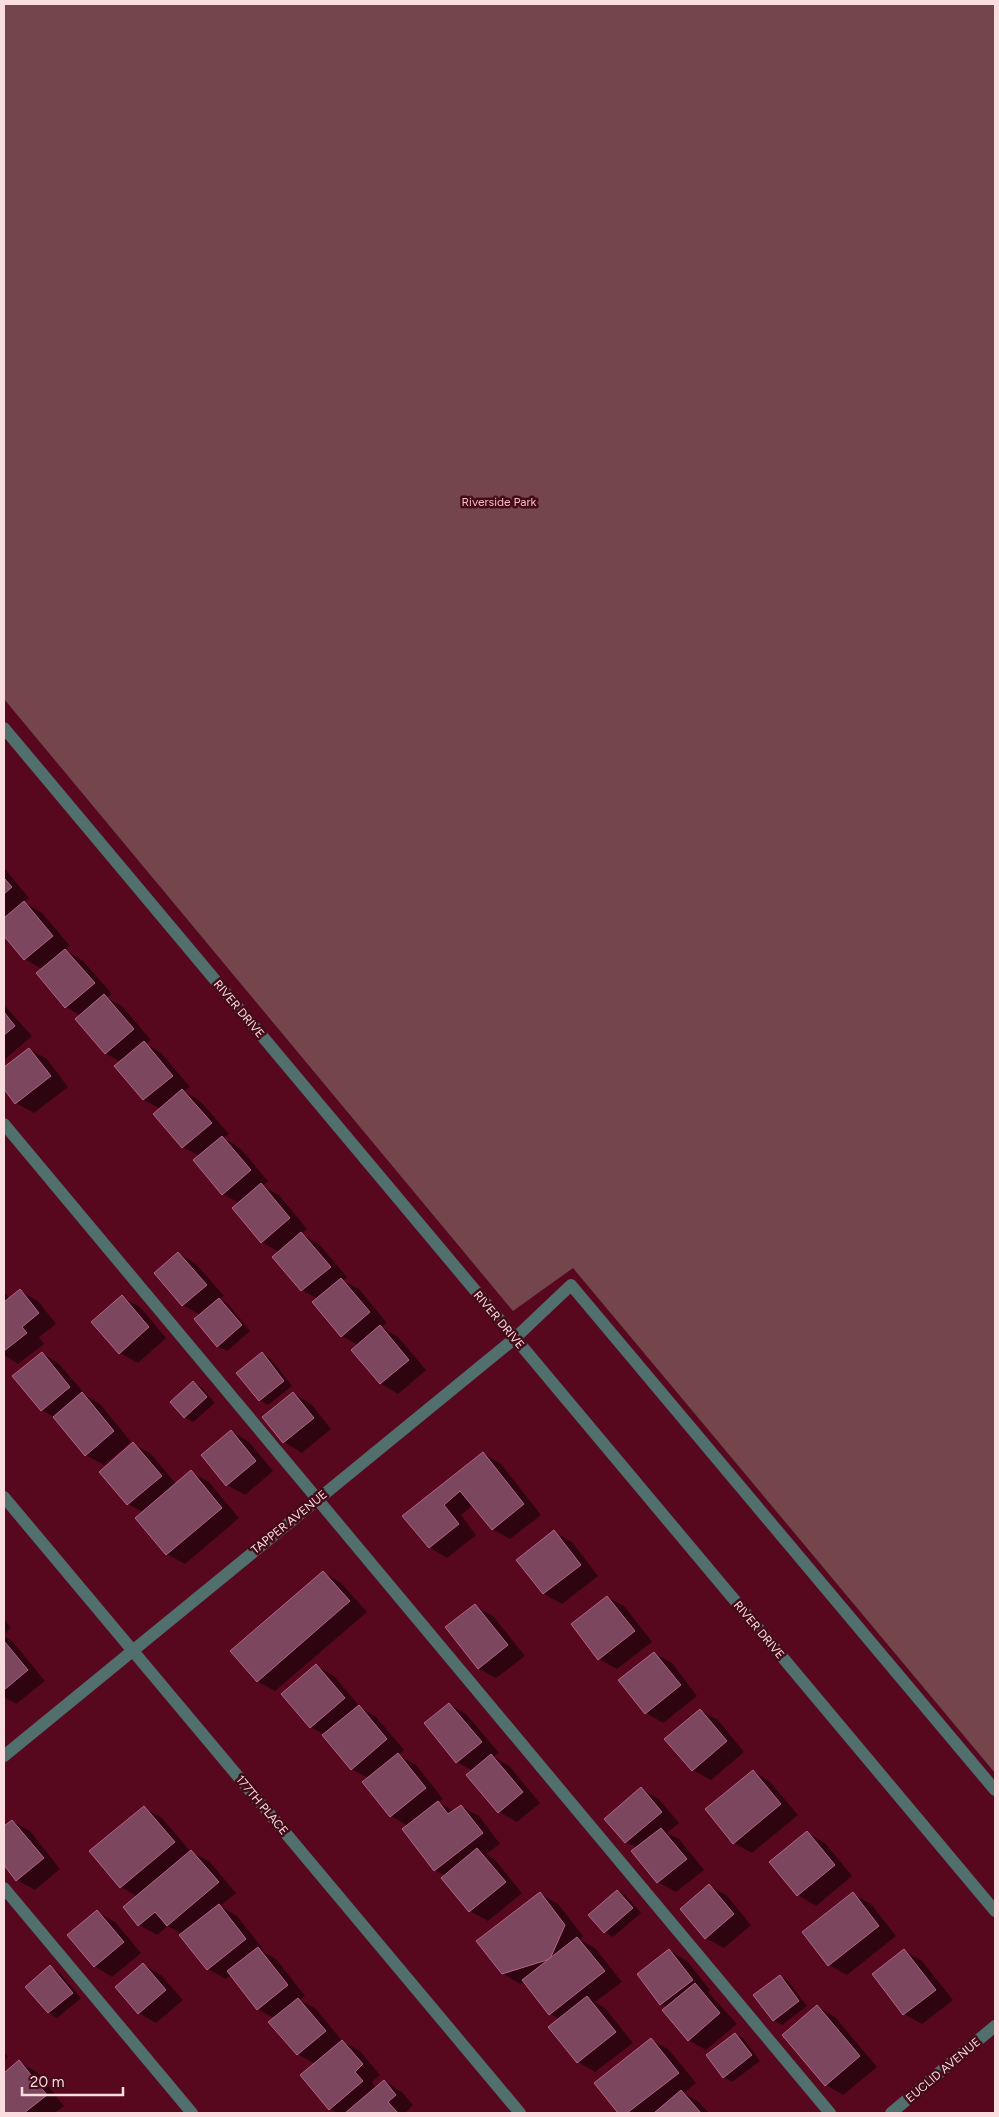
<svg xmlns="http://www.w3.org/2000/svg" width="999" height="2117" viewBox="0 0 999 2117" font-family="Figtree,sans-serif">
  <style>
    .green { fill: #74454b }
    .shadow { fill: #0007 }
    .building { fill: #7c465e; stroke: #b36589 }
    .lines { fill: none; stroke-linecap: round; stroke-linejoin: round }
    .minor { stroke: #506f6d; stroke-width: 12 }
    .labels { text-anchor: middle; stroke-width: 5; stroke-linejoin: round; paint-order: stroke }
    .park-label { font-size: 12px; fill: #f7bec4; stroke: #440a18 }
    .street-label { font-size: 12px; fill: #fadddf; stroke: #440a18 }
  </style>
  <rect width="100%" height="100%" fill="#57081f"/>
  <polygon class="green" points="4,4 995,4 995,1773 573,1268 513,1311 4,699"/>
  <g class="shadow">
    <polygon points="4,868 29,898 24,902 42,913 70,946 65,950 83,961 112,994 107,998 122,1006 151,1040 146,1044 161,1053 190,1087 184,1091 200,1101 229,1134 224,1138 240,1148 268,1181 262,1186 279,1195 307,1229 301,1234 319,1244 347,1277 343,1281 359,1289 387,1323 382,1327 398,1337 426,1370 398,1394 380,1383 358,1345 342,1336 318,1299 302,1290 279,1252 261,1242 239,1203 223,1194 199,1156 183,1147 155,1114 161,1109 144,1100 116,1066 121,1062 105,1053 81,1016 66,1007 38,974 43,970 25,959 4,934"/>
    <polygon points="4,1005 32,1036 4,1060"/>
    <polygon points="29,1049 47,1059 68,1087 34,1113 16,1103 4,1087 4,1069"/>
    <polygon points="178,1253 196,1264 224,1296 220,1299 228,1304 250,1331 227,1351 218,1346 200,1315 183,1305 155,1273"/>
    <polygon points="20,1291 38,1301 56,1324 39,1337 44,1344 18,1364 4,1355 4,1292 10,1299"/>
    <polygon points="122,1297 140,1307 166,1338 138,1363 120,1353"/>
    <polygon points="42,1353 59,1364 87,1396 100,1404 131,1442 104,1465 86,1455 56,1418 42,1410 14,1377"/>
    <polygon points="263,1354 271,1359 292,1386 268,1405 260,1400"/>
    <polygon points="194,1383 202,1388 215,1403 193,1422 184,1417"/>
    <polygon points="293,1393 311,1404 331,1429 302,1453 284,1442 264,1417"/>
    <polygon points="232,1431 249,1442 273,1471 245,1495 227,1485"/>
    <polygon points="133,1444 151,1454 176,1484 191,1472 209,1482 239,1518 185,1564 167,1554 143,1512 128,1504"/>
    <polygon points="483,1453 501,1464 541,1515 510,1539 492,1529 473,1505 461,1515 476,1535 447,1558 429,1547 404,1516"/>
    <polygon points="554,1532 572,1542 598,1576 562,1604 544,1594 518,1560"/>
    <polygon points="323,1572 341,1583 367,1612 275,1691 257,1681"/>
    <polygon points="607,1597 625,1607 652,1642 617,1669 599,1659"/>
    <polygon points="475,1606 493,1616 525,1656 496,1678 478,1668"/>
    <polygon points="4,1619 11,1628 4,1634"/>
    <polygon points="4,1636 12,1641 45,1681 16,1704 4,1697"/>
    <polygon points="654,1653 672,1663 697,1696 663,1723 646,1713"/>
    <polygon points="316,1666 334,1676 361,1708 376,1717 404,1750 398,1755 416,1765 443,1799 438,1802 454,1811 461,1806 479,1816 500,1844 486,1854 495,1860 522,1893 488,1921 470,1911 445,1876 435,1870 408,1826 391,1816 369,1779 352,1769 323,1734 311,1727 283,1694"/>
    <polygon points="449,1704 466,1714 499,1753 494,1757 509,1766 540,1803 517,1822 499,1812 473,1771 457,1762 425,1724"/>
    <polygon points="700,1710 718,1720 744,1752 711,1780 693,1770"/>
    <polygon points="753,1771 770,1782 798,1815 752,1853 734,1843"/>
    <polygon points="641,1789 659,1799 679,1823 667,1833 679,1839 704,1870 676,1892 658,1882 637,1848 626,1842 606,1819"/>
    <polygon points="144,1808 162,1818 191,1852 209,1861 236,1893 220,1906 237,1916 263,1949 262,1951 276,1959 305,1996 300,2000 316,2009 343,2042 360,2051 380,2075 372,2082 376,2088 384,2081 402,2092 413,2105 405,2113 338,2113 330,2109 315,2064 298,2054 275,2019 258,2009 231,1975 226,1979 208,1969 182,1934 168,1926 157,1935 139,1925 138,1897 121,1887"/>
    <polygon points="12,1821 30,1831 60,1869 35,1890 17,1880 4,1863 4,1828"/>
    <polygon points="807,1833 825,1843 852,1876 816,1906 798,1895 771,1862"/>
    <polygon points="709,1885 727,1896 751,1925 724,1948 706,1938 682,1909"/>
    <polygon points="618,1891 626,1896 641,1913 613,1937 605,1932"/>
    <polygon points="540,1894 558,1904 583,1936 580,1940 595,1948 622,1982 595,2002 605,2008 633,2043 595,2072 578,2062 560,2020 550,2014 525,1982 520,1984 502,1973"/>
    <polygon points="853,1894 871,1904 896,1936 847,1975 829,1965"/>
    <polygon points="97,1912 115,1922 141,1953 112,1977 94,1966"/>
    <polygon points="669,1950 687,1961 710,1990 708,1992 737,2024 706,2050 688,2040 667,2008 661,2004 638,1974"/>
    <polygon points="904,1951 922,1961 953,2000 922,2024 904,2014"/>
    <polygon points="144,1965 161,1975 183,2000 156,2023 139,2013"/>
    <polygon points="50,1967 59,1972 81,1998 57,2018 49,2013 27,1987"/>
    <polygon points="780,1976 788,1981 807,2006 782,2025 773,2020"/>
    <polygon points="817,2007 835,2017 877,2067 843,2095 826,2085"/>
    <polygon points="735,2034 744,2039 760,2061 732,2082 723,2077"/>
    <polygon points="652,2040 669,2050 696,2083 684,2093 699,2102 709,2113 619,2113 596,2084"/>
    <polygon points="4,2052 8,2057 4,2061"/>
    <polygon points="19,2062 37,2072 64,2106 54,2113 4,2113 4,2074"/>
  </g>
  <g class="building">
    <polygon points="4,878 12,887 4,894"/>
    <polygon points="24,901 53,936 24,960 4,936 4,918"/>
    <polygon points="65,949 95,983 65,1008 36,973"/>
    <polygon points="104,994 134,1029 105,1054 75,1019"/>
    <polygon points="4,1012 15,1026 4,1035"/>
    <polygon points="144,1041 173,1076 143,1100 114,1066"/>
    <polygon points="29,1048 51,1076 15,1104 4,1089 4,1067"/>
    <polygon points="182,1089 212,1123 182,1148 153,1114"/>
    <polygon points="222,1136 251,1170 222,1195 193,1160"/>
    <polygon points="261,1183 290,1218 261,1243 232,1208"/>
    <polygon points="301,1232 331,1267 301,1291 272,1257"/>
    <polygon points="178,1252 207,1285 182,1306 154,1273"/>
    <polygon points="341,1278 370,1312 341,1337 312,1302"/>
    <polygon points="20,1289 39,1313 22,1327 27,1333 4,1351 4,1302"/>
    <polygon points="122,1295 149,1327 119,1354 91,1322"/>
    <polygon points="219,1298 242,1325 217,1347 194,1319"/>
    <polygon points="380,1325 409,1360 380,1384 351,1350"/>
    <polygon points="42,1352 70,1387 41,1411 12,1376"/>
    <polygon points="262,1352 284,1381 259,1401 236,1373"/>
    <polygon points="193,1381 207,1397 184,1418 170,1402"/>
    <polygon points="82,1392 114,1431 85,1456 53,1417"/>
    <polygon points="293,1392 314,1418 283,1443 262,1417"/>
    <polygon points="231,1430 256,1461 226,1486 201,1455"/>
    <polygon points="133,1442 162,1476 127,1505 99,1472"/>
    <polygon points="483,1452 524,1504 492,1530 460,1491 444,1505 459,1524 429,1548 402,1516"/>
    <polygon points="191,1470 222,1508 166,1555 135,1518"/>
    <polygon points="554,1530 581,1565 543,1594 516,1560"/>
    <polygon points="323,1571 350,1601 257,1682 230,1651"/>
    <polygon points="607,1596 635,1631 598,1660 571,1624"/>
    <polygon points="475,1604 508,1645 478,1669 445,1627"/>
    <polygon points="4,1641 28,1670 4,1690"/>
    <polygon points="654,1652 681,1685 645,1714 618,1680"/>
    <polygon points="316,1664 345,1698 310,1728 281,1694"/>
    <polygon points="449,1703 482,1742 456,1763 424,1723"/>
    <polygon points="359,1705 387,1739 351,1770 322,1735"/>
    <polygon points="700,1709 727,1741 692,1771 664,1739"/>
    <polygon points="398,1753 426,1788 390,1817 362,1782"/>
    <polygon points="491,1754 523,1792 498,1813 466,1775"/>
    <polygon points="753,1770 781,1804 733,1844 705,1809"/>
    <polygon points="641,1787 662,1812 625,1843 604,1819"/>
    <polygon points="438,1801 448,1814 461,1805 483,1833 434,1871 402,1829"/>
    <polygon points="144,1806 175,1842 120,1888 89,1851"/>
    <polygon points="12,1820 44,1858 16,1881 4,1865 4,1826"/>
    <polygon points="661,1828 687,1859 657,1883 631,1851"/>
    <polygon points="807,1831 835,1865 797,1896 769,1862"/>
    <polygon points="477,1848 506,1882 469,1912 441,1878"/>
    <polygon points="191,1850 219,1882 167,1926 155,1912 138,1926 123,1907"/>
    <polygon points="709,1884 734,1914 705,1939 680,1909"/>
    <polygon points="617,1890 633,1908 604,1933 588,1915"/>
    <polygon points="540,1892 565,1925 550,1959 502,1974 476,1941"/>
    <polygon points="853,1892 879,1926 828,1966 802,1932"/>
    <polygon points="219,1904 246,1939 207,1970 179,1935"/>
    <polygon points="97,1910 124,1942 94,1967 67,1935"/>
    <polygon points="577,1937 605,1971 549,2015 522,1980"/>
    <polygon points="258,1947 288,1985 257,2010 227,1971"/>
    <polygon points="669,1949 693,1980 660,2005 637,1974"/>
    <polygon points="904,1949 936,1990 903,2015 872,1974"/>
    <polygon points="143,1963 166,1990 138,2014 115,1987"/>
    <polygon points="50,1965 73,1993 48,2013 25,1987"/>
    <polygon points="780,1975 799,2001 773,2021 753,1995"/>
    <polygon points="695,1983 720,2013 688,2041 662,2010"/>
    <polygon points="587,1996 616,2032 577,2063 548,2027"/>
    <polygon points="298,1998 326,2031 297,2055 268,2022"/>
    <polygon points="817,2005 860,2056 825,2086 782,2035"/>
    <polygon points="735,2033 752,2055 723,2078 706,2055"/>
    <polygon points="651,2038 679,2073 627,2113 618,2113 594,2083"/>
    <polygon points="342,2040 363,2064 355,2072 363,2081 329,2110 300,2075"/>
    <polygon points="19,2060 47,2095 24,2113 4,2113 4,2073"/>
    <polygon points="384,2080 396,2095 388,2102 398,2113 345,2113"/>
    <polygon points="681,2090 701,2113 654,2113"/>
  </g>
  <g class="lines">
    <g class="minor">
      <polyline points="4,728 995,1911"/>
      <polyline points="4,1124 830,2113"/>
      <polyline points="4,1497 520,2113"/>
      <polyline points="4,1756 514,1339 571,1285 995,1790"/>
      <polyline points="4,1888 192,2113"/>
      <polyline points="891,2113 995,2026"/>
    </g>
  </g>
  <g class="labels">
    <g class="park-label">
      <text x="499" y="506">Riverside Park</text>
    </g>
    <g class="street-label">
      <text transform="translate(239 1009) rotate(50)" y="4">RIVER DRIVE</text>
      <text transform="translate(499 1320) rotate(50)" y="4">RIVER DRIVE</text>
      <text transform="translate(289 1522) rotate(-39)" y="4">TAPPER AVENUE</text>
      <text transform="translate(759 1630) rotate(50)" y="4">RIVER DRIVE</text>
      <text transform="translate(262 1805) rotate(50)" y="4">177TH PLACE</text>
      <text transform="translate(943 2070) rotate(-40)" y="4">EUCLID AVENUE</text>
    </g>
  </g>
  <rect width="999" height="2117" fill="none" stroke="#fadddf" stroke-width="10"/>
  <path d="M22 2087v8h101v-8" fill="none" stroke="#fadddf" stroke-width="2.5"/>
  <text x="30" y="2087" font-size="15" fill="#fadddf" stroke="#440a18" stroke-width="4" paint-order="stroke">20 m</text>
</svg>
